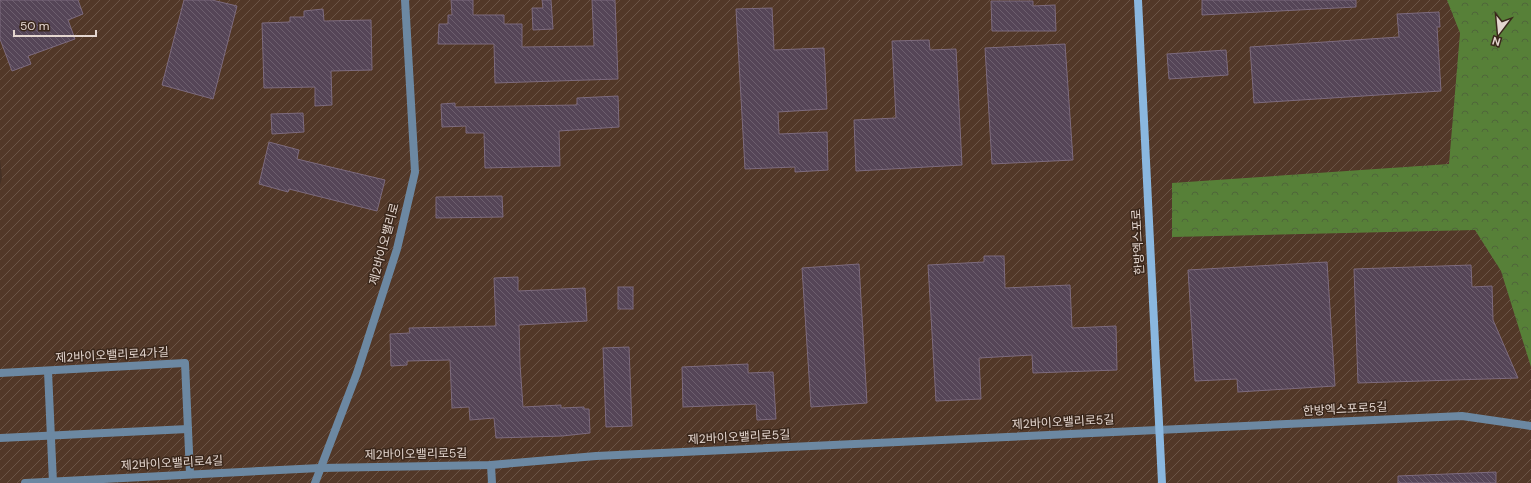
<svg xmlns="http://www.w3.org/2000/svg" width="1531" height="483" viewBox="0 0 1531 483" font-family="'DM Sans','Noto Sans KR',sans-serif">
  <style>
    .industrial { fill: url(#industrial-furrows) }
    .forest { fill: url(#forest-crowns) }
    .building { fill: url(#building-back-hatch); stroke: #7d6b7e }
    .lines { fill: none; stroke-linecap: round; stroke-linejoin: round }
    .street { stroke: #6c88a2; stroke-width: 8 }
    .secondary { stroke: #8ab7df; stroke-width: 8 }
    .labels { text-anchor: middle; stroke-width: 3; stroke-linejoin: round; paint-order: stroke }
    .street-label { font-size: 12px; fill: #e4d6cf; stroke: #3a271b }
  </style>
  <defs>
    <pattern id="industrial-furrows" width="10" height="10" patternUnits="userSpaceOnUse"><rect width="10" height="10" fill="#523828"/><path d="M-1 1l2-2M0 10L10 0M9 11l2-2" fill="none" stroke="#6b5446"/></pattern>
    <pattern id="forest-crowns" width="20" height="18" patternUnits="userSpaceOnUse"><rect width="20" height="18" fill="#578038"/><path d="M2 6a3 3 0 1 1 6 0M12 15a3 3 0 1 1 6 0" fill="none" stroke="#4f663a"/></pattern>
    <pattern id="building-back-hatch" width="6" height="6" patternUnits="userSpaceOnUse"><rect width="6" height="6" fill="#554557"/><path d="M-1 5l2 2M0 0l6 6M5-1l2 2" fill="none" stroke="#6d5f6e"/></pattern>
  </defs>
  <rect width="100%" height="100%" fill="#453125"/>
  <polygon class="industrial" points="0,0 1531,0 1531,483 0,483 0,185 2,178 0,158"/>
  <polygon class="forest" points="1447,0 1531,0 1531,367 1501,271 1475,230 1172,237 1172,183 1449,164 1460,33"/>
  <g class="building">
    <polygon points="0,0 78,0 83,14 68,20 75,39 28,56 31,64 12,71 0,39"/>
    <polygon points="184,0 212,0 237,6 213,99 162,85"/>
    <polygon points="451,0 473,0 473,15 504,15 504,24 522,24 522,47 594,46 592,0 615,0 618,79 495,83 494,44 438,44 439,24 448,24 448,15 452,15"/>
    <polygon points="542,0 551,0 553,29 533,30 532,8 543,8"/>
    <polygon points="1202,0 1356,0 1356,7 1202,15"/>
    <polygon points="991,1 1033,1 1033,6 1055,5 1056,31 992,31"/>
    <polygon points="772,8 774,50 824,48 827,109 778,112 779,134 827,132 828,170 795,172 795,167 745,169 736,9"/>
    <polygon points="323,9 324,21 371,20 372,70 331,71 332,105 315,106 315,87 264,88 262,23 290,22 290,17 304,17 304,11"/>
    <polygon points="1439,12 1440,27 1437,27 1441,91 1254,103 1250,47 1399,37 1397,14"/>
    <polygon points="929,40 930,50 956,49 962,165 856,171 854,120 896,118 892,41"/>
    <polygon points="1065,44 1073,160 992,164 985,48"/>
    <polygon points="1226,50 1228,75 1169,79 1167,54"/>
    <polygon points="618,96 619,127 559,131 560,166 485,168 484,133 466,133 466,126 442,127 441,104 455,103 455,107 577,105 577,98"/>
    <polygon points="303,113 304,132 272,134 271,114"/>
    <polygon points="269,142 299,150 297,159 385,180 377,211 289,189 288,192 259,184"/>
    <polygon points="502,196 503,217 436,218 436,197"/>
    <polygon points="984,256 1004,256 1005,288 1070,285 1072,328 1116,326 1117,370 1033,373 1032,355 979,358 981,399 936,401 928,265 984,262"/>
    <polygon points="1327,262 1335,386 1238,392 1237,379 1195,381 1188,270"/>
    <polygon points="859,264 867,403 811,407 802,268"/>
    <polygon points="1471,265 1472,287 1492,286 1493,320 1518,378 1358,383 1354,269"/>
    <polygon points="518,277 518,291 585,288 587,321 519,325 520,364 523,407 561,405 561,408 584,407 584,409 589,409 590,433 562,436 496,438 494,418 470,420 469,407 452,408 450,360 407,361 407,365 391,366 390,334 410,333 409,328 496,326 494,278"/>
    <rect x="618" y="287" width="15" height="22"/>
    <polygon points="629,347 632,426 606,427 603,348"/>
    <polygon points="748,364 748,373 773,372 776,419 757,420 756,404 683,407 682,367"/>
    <polygon points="1496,472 1496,483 1398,483 1398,476"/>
  </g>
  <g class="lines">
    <g class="street">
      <polyline points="48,371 53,483"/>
      <polyline points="0,373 185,363 190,474"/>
      <polyline points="0,438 188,429"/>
      <polyline points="491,465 492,483"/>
      <polyline points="25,483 320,468 491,465 596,456 1462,416 1531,426"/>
      <polyline points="315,483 357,373 397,249 415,172 405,0"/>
    </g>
    <polyline class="secondary" points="1138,0 1162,483"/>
  </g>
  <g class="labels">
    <g class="street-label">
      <text transform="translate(1138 242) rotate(-93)" y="4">한방엑스포로</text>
      <text transform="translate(384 244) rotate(-75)" y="4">제2바이오밸리로</text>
      <text transform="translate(112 355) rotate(-3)" y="4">제2바이오밸리로4가길</text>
      <text transform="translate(1345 409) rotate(-3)" y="4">한방엑스포로5길</text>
      <text transform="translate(1063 422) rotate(-3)" y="4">제2바이오밸리로5길</text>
      <text transform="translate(739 437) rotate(-3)" y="4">제2바이오밸리로5길</text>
      <text transform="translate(416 454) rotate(-1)" y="4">제2바이오밸리로5길</text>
      <text transform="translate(172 463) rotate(-3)" y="4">제2바이오밸리로4길</text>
    </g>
  </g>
  <g transform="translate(1499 32) rotate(196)" stroke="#3a271b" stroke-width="3" paint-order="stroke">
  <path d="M0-3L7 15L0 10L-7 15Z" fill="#e4d6cf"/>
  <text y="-6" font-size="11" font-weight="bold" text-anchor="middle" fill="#e4d6cf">N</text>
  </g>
  <path d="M14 30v6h82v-6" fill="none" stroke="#e4d6cf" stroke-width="2"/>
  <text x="20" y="30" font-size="12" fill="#e4d6cf" stroke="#3a271b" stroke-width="3" paint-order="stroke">50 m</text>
</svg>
